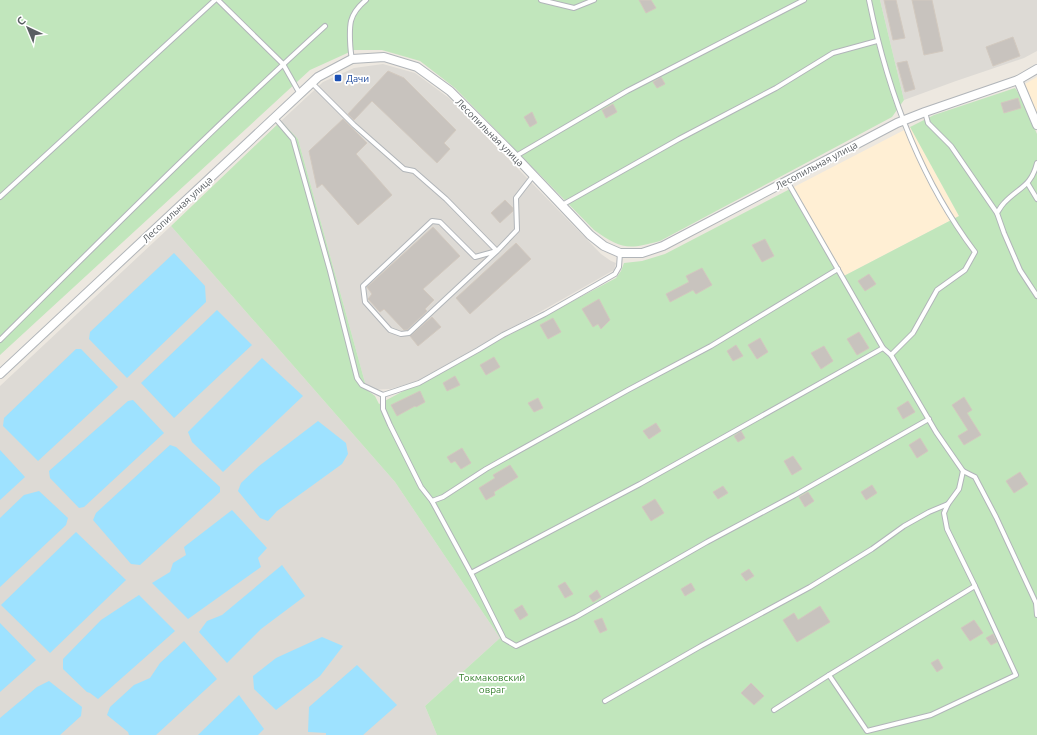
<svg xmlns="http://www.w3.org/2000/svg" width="1037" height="735" viewBox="0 0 1037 735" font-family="Ubuntu,sans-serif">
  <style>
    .commercial { fill: #ffefd4 }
    .industrial { fill: #dddad5 }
    .green { fill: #c1e6bc }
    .water { fill: #9ee2ff }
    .building { fill: #c8c3be; stroke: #d2c9bf }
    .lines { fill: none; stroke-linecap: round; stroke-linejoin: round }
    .service-casing { stroke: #b1b5b9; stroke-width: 6 }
    .minor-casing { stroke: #b1b5b9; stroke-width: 10 }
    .service { stroke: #fff; stroke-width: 4 }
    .minor { stroke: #fff; stroke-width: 8 }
    .transit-dot { fill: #1a4fb4; stroke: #fff; stroke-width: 1.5 }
    .labels { text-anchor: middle; stroke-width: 3.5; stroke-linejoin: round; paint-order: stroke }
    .transit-label { font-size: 10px; fill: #164399; stroke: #fff; text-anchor: start }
    .street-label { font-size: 10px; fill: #595e62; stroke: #fff }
    .park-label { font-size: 10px; fill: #388230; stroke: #fff }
  </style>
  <rect width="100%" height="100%" fill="#ede8e0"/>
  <g class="commercial">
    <polygon points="1037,77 1037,114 1025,84"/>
    <polygon points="910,127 959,216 840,278 790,189"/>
  </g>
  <g class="industrial">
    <polygon points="880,0 1037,0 1037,51 1024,58 956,81 904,100"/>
    <polygon points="383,64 415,73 449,98 601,254 611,261 616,263 614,270 418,381 390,389 367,390 298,139 281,121 323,82 354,68"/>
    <polygon points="171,226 395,482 500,638 425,706 437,735 0,735 0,386"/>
  </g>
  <g class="green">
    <path d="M 0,0 L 880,0 L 904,100 L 892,117 L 660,241 C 627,250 621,249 594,230 L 455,88 L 420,61 L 382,50 L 354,50 L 310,70 L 0,355 Z"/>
    <polygon points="1015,88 1020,95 1037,134 1037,735 437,735 425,706 500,638 395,482 171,226 281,121 298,139 367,390 375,396 379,404 616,278 621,271 624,263 642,261 665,254 790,189 840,278 959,216 910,127 934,115"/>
  </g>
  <g class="water">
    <polygon points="174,253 205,286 206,302 127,378 89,339 90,332"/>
    <polygon points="217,310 252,345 174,418 141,383"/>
    <polygon points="76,349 81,349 118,387 38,461 3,426 4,418"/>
    <polygon points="262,358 303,396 223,472 192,442 188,432"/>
    <polygon points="133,400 164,433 84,507 79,508 50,478 49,471 128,401"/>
    <polygon points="318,421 346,443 348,454 342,464 277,511 268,521 260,518 238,491 241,483 259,466"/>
    <polygon points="170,445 176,447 220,487 220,492 140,565 131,564 93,520 96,513"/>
    <polygon points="0,450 25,477 0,500"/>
    <polygon points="39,491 68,518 66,525 0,587 0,518 24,495"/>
    <polygon points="232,510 267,548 258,558 261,567 188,619 152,583 170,572 173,563 186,555 184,547"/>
    <polygon points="76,532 126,580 50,653 1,605"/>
    <polygon points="282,565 305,596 261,629 227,663 199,632 207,621 222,615"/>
    <polygon points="139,595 175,631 98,699 90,693 87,692 63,669 63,659 101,620"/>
    <polygon points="0,623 36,660 0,692"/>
    <polygon points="322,637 343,646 320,676 276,710 254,689 253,676 276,658"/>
    <polygon points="184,641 217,679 156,735 129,735 128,732 107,715 110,707 134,685 150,678 160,663"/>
    <polygon points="357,665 397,705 363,735 326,735 326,733 308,732 309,707"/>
    <polygon points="49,681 82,707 81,716 60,735 0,735 0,718 37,687"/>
    <polygon points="239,695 264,729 258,735 198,735"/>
  </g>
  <g class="building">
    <polygon points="639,0 651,0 656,8 646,13"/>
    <polygon points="884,0 896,0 905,38 893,40"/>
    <polygon points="912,0 932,0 943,51 924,55"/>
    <polygon points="1013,37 1020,56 993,66 986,47"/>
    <polygon points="907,61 915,89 905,92 897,63"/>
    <polygon points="388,71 404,78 456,130 444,143 450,149 437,163 372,101 354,120 348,114"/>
    <polygon points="661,77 665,84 657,88 653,82"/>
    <polygon points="1018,98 1021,108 1004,113 1001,103"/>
    <polygon points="613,104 617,112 606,118 602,110"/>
    <polygon points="532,112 537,123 530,127 524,117"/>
    <polygon points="343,119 367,143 356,154 392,195 358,225 322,184 317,188 309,151"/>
    <polygon points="505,200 513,208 513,211 500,223 491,213"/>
    <polygon points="433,227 460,256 423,289 434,300 425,309 427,311 407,330 404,330 384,309 380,312 368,299 372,294 367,287"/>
    <polygon points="765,239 774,256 762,262 752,245"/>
    <polygon points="516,243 531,259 470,314 456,298"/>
    <polygon points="702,268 712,285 696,294 693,290 670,302 666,294 689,282 686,276"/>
    <polygon points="869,274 876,284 865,291 858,281"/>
    <polygon points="599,299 610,320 601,329 598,324 593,327 582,309"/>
    <polygon points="432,317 441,327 418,346 410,336"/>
    <polygon points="553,318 561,332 548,339 540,325"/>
    <polygon points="859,332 869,348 857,355 847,339"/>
    <polygon points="760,338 768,352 757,359 748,345"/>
    <polygon points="736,345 743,356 733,361 727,351"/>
    <polygon points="824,346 833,361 821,369 811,353"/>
    <polygon points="494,357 500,367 486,375 480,365"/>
    <polygon points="455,376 460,385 447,391 443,383"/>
    <polygon points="420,391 425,402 416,407 415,406 397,416 391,405"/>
    <polygon points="964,397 972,410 967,413 981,435 964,445 958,436 968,430 952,405"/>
    <polygon points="538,398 543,408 534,412 528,403"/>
    <polygon points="908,401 915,412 903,419 897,408"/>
    <polygon points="656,423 661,431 649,439 643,431"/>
    <polygon points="741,431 745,438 738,442 734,436"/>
    <polygon points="920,438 928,451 917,458 909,445"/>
    <polygon points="462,448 471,463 461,469 455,461 451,463 447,457"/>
    <polygon points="793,456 802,469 792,475 784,461"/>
    <polygon points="510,465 518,477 494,492 495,495 486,500 479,488 495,478 493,475"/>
    <polygon points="1020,472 1028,484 1014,493 1006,481"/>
    <polygon points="872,485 877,493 866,500 861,492"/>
    <polygon points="723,486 728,493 718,499 713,492"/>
    <polygon points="808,492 814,501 805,507 799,497"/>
    <polygon points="655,499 664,513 651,521 642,507"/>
    <polygon points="749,569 754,576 746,581 741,574"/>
    <polygon points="565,582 573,594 565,598 558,586"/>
    <polygon points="691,583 695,590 685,596 681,589"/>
    <polygon points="597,590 601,597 593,602 589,596"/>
    <polygon points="522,605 528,615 520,620 514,610"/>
    <polygon points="820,606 830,622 797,642 783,620 794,613 798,620"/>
    <polygon points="602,618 607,630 600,633 594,621"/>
    <polygon points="974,620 983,633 970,641 961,628"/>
    <polygon points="993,634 997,642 991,645 986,638"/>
    <polygon points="938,659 943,668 937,672 931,663"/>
    <polygon points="751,683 764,696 754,705 741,693"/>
  </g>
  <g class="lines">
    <defs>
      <g id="service">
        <polyline points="218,0 283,64 300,94"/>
        <polyline points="541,0 574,8 594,0"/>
        <path d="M 869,0 C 887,89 920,179 975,252 L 965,270 L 937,290 L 913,333 L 891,355"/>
        <path d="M 352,59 C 350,50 349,30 351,21 C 353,13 360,5 366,0"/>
        <polyline points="312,83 354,125 404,169 414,171 446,199 497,251 409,333 401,334 390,330 365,302 363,286 432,221 440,222 475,257 497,251 517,230 516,198 533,176"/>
        <polyline points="925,112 928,123 951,146 997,213"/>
        <polyline points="275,118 293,139 330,271 357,378 362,385 383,395 419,383 478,350 503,335 545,314 615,274 619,267 620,253"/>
        <polyline points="516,156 627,91 804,0"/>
        <path d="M 1037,163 C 1031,187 1019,187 1004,203 C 1001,206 999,210 997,213 L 1004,233 L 1020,270 L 1037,296"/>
        <polyline points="787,181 883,348 891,355 936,432 963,471 959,489 948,504 944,513 947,529 975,586 1016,675 931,715 867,731 829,675"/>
        <polyline points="1028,184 1037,199"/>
        <polyline points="0,197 215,0"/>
        <polyline points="562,205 679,139 776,88 833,53 877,41"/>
        <path d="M 0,340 C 107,234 214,127 325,26"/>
        <polyline points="883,348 640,484 471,573 504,639 516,646 576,617 707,542 795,495 929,419"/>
        <polyline points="383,395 383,409 390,425 421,487 432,501"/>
        <polyline points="963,471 975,477 996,517 1036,603 1037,615"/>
        <polyline points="471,573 432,501 443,497 486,469 628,390 711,346 838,269"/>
        <polyline points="605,701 701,646 810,587 872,549 904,526 929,512 948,504"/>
        <polyline points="774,710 829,675 975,586"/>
      </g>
      <g id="minor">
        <polyline points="1018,80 1037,125"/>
        <polyline points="0,374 318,77 352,59 384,57 417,67 450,91 515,156 590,235 604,246 620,253 642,253 663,246 897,123 925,112 1018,80 1037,69"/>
      </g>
    </defs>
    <use href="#service" class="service-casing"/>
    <use href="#minor" class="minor-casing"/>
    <use href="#service" class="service"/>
    <use href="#minor" class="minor"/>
  </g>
  <rect class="transit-dot" x="334" y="74" width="8" height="8" rx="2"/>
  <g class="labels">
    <g class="transit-label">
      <text x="346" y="82">Дачи</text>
    </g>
    <g class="street-label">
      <text transform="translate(490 132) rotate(45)" y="4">Лесопильная улица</text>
      <text transform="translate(816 165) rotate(-28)" y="4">Лесопильная улица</text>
      <text transform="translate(177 209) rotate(-43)" y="4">Лесопильная улица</text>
    </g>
    <g class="park-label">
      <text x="492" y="681">Токмаковский<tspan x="492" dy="12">овраг</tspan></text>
    </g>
  </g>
  <g transform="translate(28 28) rotate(316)" stroke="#ffffff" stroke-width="3" paint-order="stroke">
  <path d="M0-3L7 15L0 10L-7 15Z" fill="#595e62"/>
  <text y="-6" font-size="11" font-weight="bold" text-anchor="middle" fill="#595e62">С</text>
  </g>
</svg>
